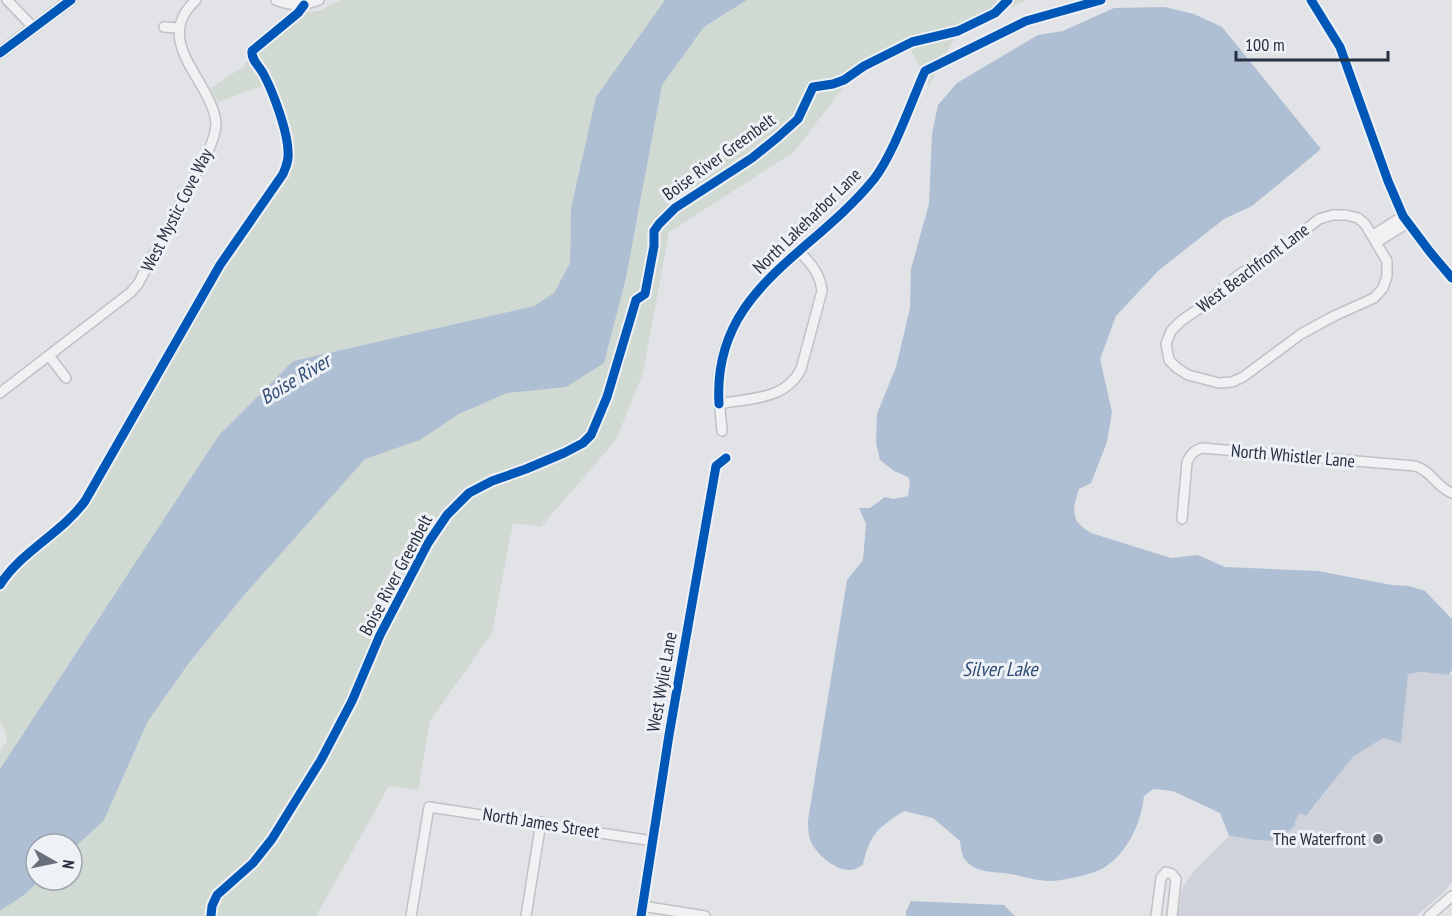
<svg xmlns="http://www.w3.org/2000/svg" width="1452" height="916" viewBox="0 0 1452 916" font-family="'PT Sans Narrow',sans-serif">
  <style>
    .built { fill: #cfd2da }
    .green { fill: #d1dad2 }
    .water { fill: #afbfd3 }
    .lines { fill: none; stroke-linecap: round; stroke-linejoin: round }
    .minor-casing { stroke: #bfc1c5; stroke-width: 12 }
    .tertiary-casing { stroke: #bfc1c5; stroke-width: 14 }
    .minor { stroke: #f1f1f3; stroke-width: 9 }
    .tertiary { stroke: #f1f1f3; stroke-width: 10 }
    .cycleway-casing { stroke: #eef1f6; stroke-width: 13 }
    .cycleway { stroke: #0057b8; stroke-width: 9 }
    .poi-dot { fill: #686f7a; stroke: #eef1f6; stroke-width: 2 }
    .labels { text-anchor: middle; stroke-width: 6; stroke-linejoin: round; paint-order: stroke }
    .street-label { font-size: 18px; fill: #273040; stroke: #eef1f6 }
    .poi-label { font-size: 18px; fill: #273040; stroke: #eef1f6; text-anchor: end }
    .water-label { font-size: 20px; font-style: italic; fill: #314d75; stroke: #eef1f6 }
  </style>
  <rect width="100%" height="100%" fill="#e1e3e7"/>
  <polygon class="built" points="1422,672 1452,675 1452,882 1444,892 1416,916 1178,916 1182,888 1195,870 1229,836 1256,838 1264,842 1295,820 1300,813 1307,816 1353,757 1383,738 1408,674"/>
  <g class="green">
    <path d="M 341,0 L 665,0 L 655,15 L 571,208 L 570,263 L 554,294 L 534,306 L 293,361 L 219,435 L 0,769 L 0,752 L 7,740 L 5,730 L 0,722 L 0,585 C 18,555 62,532 85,501 L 220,265 L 286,167 L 288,144 L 268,84 L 218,102 L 211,88 L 244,66 L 254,47 L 298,13 L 319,11 Z"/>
    <polygon points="747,0 1027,0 958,31 929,86 908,44 857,69 794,152 669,232 643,373 616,440 541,527 513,523 492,633 430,721 418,790 389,786 316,916 0,916 0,911 24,895 40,880 72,880 72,850 104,819 148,721 189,663 245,594 365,458 420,440 459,414 507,393 566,387 626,278 662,85 704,27"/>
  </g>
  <g class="water">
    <polygon points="665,0 747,0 704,27 662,85 626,278 604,363 566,387 507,393 459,414 420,440 365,459 245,594 189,663 148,721 104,820 72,850 72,844 36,844 36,880 40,880 24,895 0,911 0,769 219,435 293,361 534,306 554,293 570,263 571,208 596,97"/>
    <path d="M 1165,7 L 1194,14 L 1222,27 L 1321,149 L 1252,206 L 1224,219 L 1159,270 L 1116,316 L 1100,359 L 1112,412 L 1107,442 L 1091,483 L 1079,489 C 1072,510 1070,521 1091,533 L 1171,558 L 1198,555 L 1225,567 L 1318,571 L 1392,585 L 1409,586 L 1425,591 L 1452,619 L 1452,670 L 1449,675 L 1422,672 L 1408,674 L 1401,743 L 1383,738 L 1353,757 L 1306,816 L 1300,813 L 1295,820 L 1295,826 C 1290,830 1284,836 1279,839 C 1269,844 1242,837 1229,836 L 1220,813 L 1173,791 L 1153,789 L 1144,796 C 1141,823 1128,852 1105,867 C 1096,874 1064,880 1052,881 C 1039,881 1024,877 1011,874 C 997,872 977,873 967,862 C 961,856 961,848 960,841 L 933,818 L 904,811 C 878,828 871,832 863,864 C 861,866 858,868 855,869 C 839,875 814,853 810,839 C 808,833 808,826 808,820 L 847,580 L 863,560 L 866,524 L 859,508 L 870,508 L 885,497 L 893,499 L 908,496 L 910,482 L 908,477 L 894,471 L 880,460 L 876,443 L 877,414 L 896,367 L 910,308 L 911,269 L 929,204 L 932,134 L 938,105 L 957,83 L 1038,35 L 1063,31 L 1114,8 Z"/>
    <polygon points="911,901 1004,905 1015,916 906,916 906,911"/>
  </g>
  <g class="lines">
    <defs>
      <g id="minor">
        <polyline points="7,0 34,28"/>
        <path d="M 276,0 C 290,6 304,6 319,0"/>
        <polyline points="1311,0 1340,47 1388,181 1403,216 1430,252 1452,278"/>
        <polyline points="164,27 179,28"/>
        <polygon points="1333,215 1346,215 1358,218 1365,224 1387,261 1387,276 1383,288 1374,298 1334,316 1301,334 1243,377 1232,382 1219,383 1188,375 1177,368 1169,360 1166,344 1171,331 1181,321 1204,305 1237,276 1284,246 1319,219"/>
        <polyline points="1373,235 1403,216"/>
        <polyline points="1377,242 1408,223"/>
        <polyline points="50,357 66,378"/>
        <path d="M 0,393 L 130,293 L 138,284 L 210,147 C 213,139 216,132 216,124 C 213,81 150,42 196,0"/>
        <path d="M 719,404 C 750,398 786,400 801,369 L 822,291 C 820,273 811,264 800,252"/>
        <path d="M 722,431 C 720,407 716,382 722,358 C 737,284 828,236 874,179 C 894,153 911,102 925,71 L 1026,21 L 1101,0"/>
        <path d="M 1182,519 L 1187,462 C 1191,454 1193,451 1202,448 L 1415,466 C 1432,471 1437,488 1452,493"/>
        <polyline points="642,906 705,916"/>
        <polyline points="411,916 429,807 653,841"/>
        <polyline points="526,916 541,822"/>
        <polyline points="641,916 669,735 716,466 726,458"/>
        <polyline points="1156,916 1161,878 1166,872 1172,874 1176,879 1172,916"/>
        <polyline points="1429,916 1452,896"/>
      </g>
      <polyline id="tertiary" points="0,53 71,0"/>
    </defs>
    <use href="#minor" class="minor-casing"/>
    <use href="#tertiary" class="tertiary-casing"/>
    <use href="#minor" class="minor"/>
    <use href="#tertiary" class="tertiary"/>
    <defs>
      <g id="cycleway">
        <polyline points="1311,0 1340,47 1388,181 1403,216 1430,252 1452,278"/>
        <polyline points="0,53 71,0"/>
        <path d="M 719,404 C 712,289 812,256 874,179 C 894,153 911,102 925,71 L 1026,21 L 1101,0"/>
        <path d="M 0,585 C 20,552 62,533 85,501 L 220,265 L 283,174 C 286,167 289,160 288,152 C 288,132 273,92 264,75 C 260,66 251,61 252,51 L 298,13 L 304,5"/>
        <polyline points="211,916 212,906 217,895 253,863 272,839 321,760 352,701 380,635 428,543 447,515 469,493 492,481 526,469 564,453 583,443 591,435 607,397 636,300 645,294 654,246 654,231 659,224 675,208 752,158 778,137 798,119 813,87 833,84 844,80 864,66 912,42 958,31 995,13 1008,0"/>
        <polyline points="641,916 669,735 716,466 726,458"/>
      </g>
    </defs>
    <use href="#cycleway" class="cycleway-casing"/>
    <use href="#cycleway" class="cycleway"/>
  </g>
  <circle class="poi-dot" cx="1378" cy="839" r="6"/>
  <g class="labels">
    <g class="street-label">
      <text transform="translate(719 157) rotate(-36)" y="6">Boise River Greenbelt</text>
      <text transform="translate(177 210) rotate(-63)" y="6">West Mystic Cove Way</text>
      <text transform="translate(807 221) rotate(-44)" y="6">North Lakeharbor Lane</text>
      <text transform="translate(1253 268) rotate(-37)" y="6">West Beachfront Lane</text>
      <text transform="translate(1293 456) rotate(5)" y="6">North Whistler Lane</text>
      <text transform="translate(396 575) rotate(-62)" y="6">Boise River Greenbelt</text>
      <text transform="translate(662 682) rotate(-80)" y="6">West Wylie Lane</text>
      <text transform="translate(541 823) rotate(9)" y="6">North James Street</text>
    </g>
    <g class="poi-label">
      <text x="1366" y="845">The Waterfront</text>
    </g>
    <g class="water-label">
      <text transform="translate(295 379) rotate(-31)" y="7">Boise River</text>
      <text x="1000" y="676">Silver Lake</text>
    </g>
  </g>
  <g transform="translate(54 862) rotate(99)"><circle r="28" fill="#eef1f6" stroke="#9ea4ad" stroke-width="1.5"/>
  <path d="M0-4.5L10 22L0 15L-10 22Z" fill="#686f7a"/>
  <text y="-9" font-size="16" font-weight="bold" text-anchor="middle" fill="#273040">N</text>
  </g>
  <path d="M1236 51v9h152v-9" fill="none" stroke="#273040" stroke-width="3"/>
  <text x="1245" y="51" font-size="18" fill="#273040" stroke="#eef1f6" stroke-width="4.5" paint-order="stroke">100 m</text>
</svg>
